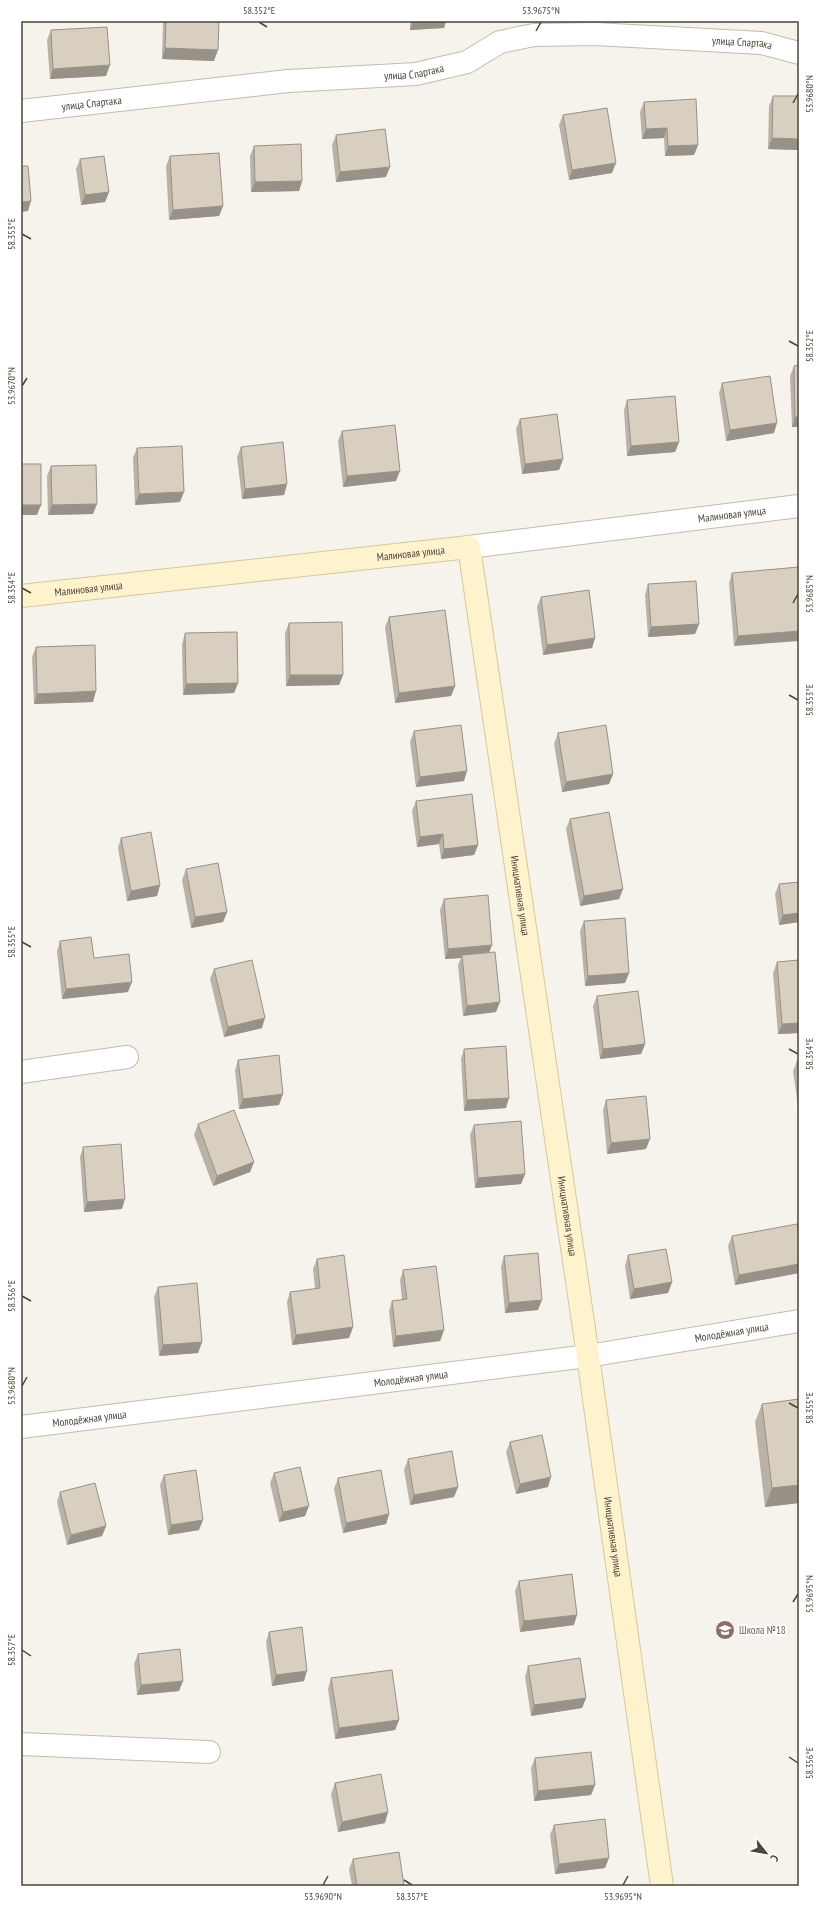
<svg xmlns="http://www.w3.org/2000/svg" width="820" height="1907" viewBox="0 0 820 1907" font-family="'PT Sans Narrow',sans-serif">
  <style>
    .lines { fill: none; stroke-linecap: round; stroke-linejoin: round }
    .street-casing { stroke: #c2bbae; stroke-width: 24 }
    .secondary-casing { stroke: #d6c79b; stroke-width: 24 }
    .street { stroke: #fff; stroke-width: 22 }
    .secondary { stroke: #fff3cd; stroke-width: 22 }
    .wall { fill: #bab2a6 }
    .shaded-wall { fill: #979187 }
    .building { fill: #d8cfc1; stroke: #979187 }
    .ticks { fill: none; stroke: #4b4439; stroke-width: 1.5 }
    .labels { text-anchor: middle; stroke-width: 4; stroke-linejoin: round; paint-order: stroke }
    .street-label { font-size: 11px; fill: #4b4439; stroke: #fff }
    .education-label { font-size: 11px; fill: #785e54; stroke: #fff; text-anchor: start }
    .neatline { fill: none; stroke: #4b4439; stroke-width: 1.5 }
    .ticks-label { font-size: 10px; text-anchor: middle; fill: #4b4439 }
  </style>
  <rect width="100%" height="100%" fill="#f6f3ec"/>
  <g class="lines">
    <defs>
      <g id="street">
        <path id="s1" d="M 21,111 L 288,81 L 416,74 L 467,62 L 500,42 L 534,35 L 595,34 L 762,43 L 799,53"/>
        <path id="s2" d="M 469,547 L 799,506"/>
        <polyline points="21,1072 127,1057"/>
        <path id="s3" d="M 21,1427 L 588,1356 L 799,1321"/>
        <polyline points="21,1744 209,1752"/>
      </g>
      <g id="secondary">
        <path id="s4" d="M 21,596 L 469,547 L 588,1356 L 662,1886"/>
      </g>
    </defs>
    <use href="#street" class="street-casing"/>
    <use href="#secondary" class="secondary-casing"/>
    <use href="#street" class="street"/>
    <use href="#secondary" class="secondary"/>
  </g>
  <g class="wall">
    <polygon points="163,21 219,21 214,61 162,59"/>
    <polygon points="410,21 446,21 444,28 410,30"/>
    <polygon points="51,30 106,76 50,79 47,40"/>
    <polygon points="773,96 799,96 799,150 768,149 769,106"/>
    <polygon points="644,102 698,145 694,155 665,156 664,138 642,139 640,112"/>
    <polygon points="563,115 612,173 569,180 559,125"/>
    <polygon points="336,135 386,177 336,182 332,145"/>
    <polygon points="254,146 302,181 299,191 251,192 250,156"/>
    <polygon points="170,156 223,206 219,216 169,220 166,166"/>
    <polygon points="80,159 109,192 105,202 81,205 76,169"/>
    <polygon points="799,365 799,427 792,427 790,376 794,366"/>
    <polygon points="722,383 774,433 726,441 719,393"/>
    <polygon points="627,400 679,442 675,452 627,456 624,410"/>
    <polygon points="520,419 563,459 559,470 522,474 516,429"/>
    <polygon points="342,431 396,481 343,487 338,441"/>
    <polygon points="241,447 287,484 284,495 242,499 237,457"/>
    <polygon points="137,448 180,502 135,505 133,458"/>
    <polygon points="51,466 93,514 48,515 47,476"/>
    <polygon points="799,567 734,646 729,583 732,573"/>
    <polygon points="648,584 699,624 695,634 648,637 645,595"/>
    <polygon points="541,597 595,638 592,648 543,655 537,607"/>
    <polygon points="389,617 455,686 451,696 395,703 385,627"/>
    <polygon points="289,623 343,675 339,685 286,686 285,633"/>
    <polygon points="185,633 238,683 234,693 183,695 182,644"/>
    <polygon points="36,647 93,702 34,704 32,657"/>
    <polygon points="414,731 464,781 416,787 410,742"/>
    <polygon points="558,733 613,774 609,784 562,792 554,744"/>
    <polygon points="416,801 478,845 474,855 441,859 439,844 417,847 412,811"/>
    <polygon points="570,819 623,889 619,899 580,906 566,829"/>
    <polygon points="121,838 160,885 157,896 127,901 118,848"/>
    <polygon points="186,869 227,912 223,922 191,928 182,880"/>
    <polygon points="799,882 799,922 779,925 775,894 779,884"/>
    <polygon points="444,899 489,952 496,1012 463,1016 458,965 461,958 445,959 440,910"/>
    <polygon points="584,921 629,973 625,983 585,986 580,931"/>
    <polygon points="60,941 94,958 128,992 62,999 57,951"/>
    <polygon points="799,960 799,1033 778,1034 773,973 777,962"/>
    <polygon points="214,969 262,1028 224,1037 210,979"/>
    <polygon points="597,996 645,1044 641,1054 600,1059 593,1006"/>
    <polygon points="464,1049 506,1108 464,1111 461,1059"/>
    <polygon points="238,1060 279,1105 239,1109 235,1070"/>
    <polygon points="797,1061 799,1061 799,1114 793,1071"/>
    <polygon points="606,1100 646,1149 607,1154 603,1110"/>
    <polygon points="198,1124 254,1162 250,1172 213,1186 194,1135"/>
    <polygon points="474,1125 525,1174 521,1184 475,1188 470,1135"/>
    <polygon points="83,1147 122,1209 84,1212 80,1157"/>
    <polygon points="799,1233 799,1273 735,1285 728,1246 732,1236"/>
    <polygon points="628,1255 672,1282 668,1293 630,1299 625,1266"/>
    <polygon points="504,1256 538,1310 505,1313 501,1267"/>
    <polygon points="317,1259 353,1327 349,1338 292,1345 287,1302 290,1292 315,1289 313,1269"/>
    <polygon points="403,1270 444,1330 440,1341 393,1347 389,1311 392,1301 402,1300 400,1280"/>
    <polygon points="158,1287 202,1342 198,1353 159,1356 154,1297"/>
    <polygon points="762,1404 799,1503 765,1507 755,1422"/>
    <polygon points="510,1442 548,1487 516,1494 506,1452"/>
    <polygon points="408,1459 458,1487 454,1497 410,1505 404,1470"/>
    <polygon points="274,1473 305,1516 279,1522 270,1483"/>
    <polygon points="164,1475 199,1530 168,1535 160,1485"/>
    <polygon points="338,1478 389,1514 386,1524 343,1533 334,1489"/>
    <polygon points="60,1492 106,1526 102,1536 67,1545 57,1502"/>
    <polygon points="519,1581 574,1625 520,1632 515,1591"/>
    <polygon points="269,1632 304,1681 272,1686 266,1642"/>
    <polygon points="138,1654 179,1691 137,1695 134,1664"/>
    <polygon points="528,1666 586,1698 582,1708 531,1716 525,1677"/>
    <polygon points="331,1678 399,1720 395,1730 335,1739 328,1689"/>
    <polygon points="535,1758 595,1785 591,1795 534,1801 531,1768"/>
    <polygon points="335,1783 385,1823 338,1832 331,1794"/>
    <polygon points="554,1825 605,1868 555,1874 550,1835"/>
    <polygon points="353,1859 404,1886 352,1886 349,1869"/>
  </g>
  <g class="shaded-wall">
    <polygon points="413,21 446,21 444,28 410,30"/>
    <polygon points="165,48 218,50 214,61 162,59"/>
    <polygon points="110,65 106,76 50,79 53,69"/>
    <polygon points="667,128 664,138 642,139 646,129"/>
    <polygon points="772,138 799,139 799,150 768,149"/>
    <polygon points="698,145 694,155 665,156 668,146"/>
    <polygon points="616,163 612,173 569,180 572,170"/>
    <polygon points="390,167 386,177 336,182 340,172"/>
    <polygon points="302,181 299,191 251,192 255,182"/>
    <polygon points="109,192 105,202 81,205 85,195"/>
    <polygon points="31,201 28,211 21,212 21,202"/>
    <polygon points="223,206 219,216 169,220 173,210"/>
    <polygon points="795,417 799,417 799,427 792,427"/>
    <polygon points="777,423 774,433 726,441 730,430"/>
    <polygon points="679,442 675,452 627,456 631,446"/>
    <polygon points="563,459 559,470 522,474 525,464"/>
    <polygon points="400,471 396,481 343,487 347,476"/>
    <polygon points="287,484 284,495 242,499 245,489"/>
    <polygon points="184,492 180,502 135,505 139,494"/>
    <polygon points="97,504 93,514 48,515 52,505"/>
    <polygon points="21,505 41,505 37,515 21,515"/>
    <polygon points="699,624 695,634 648,637 651,627"/>
    <polygon points="799,631 799,641 734,646 738,636"/>
    <polygon points="595,638 592,648 543,655 547,645"/>
    <polygon points="290,675 343,675 339,685 286,686"/>
    <polygon points="238,683 234,693 183,695 186,684"/>
    <polygon points="455,686 451,696 395,703 399,693"/>
    <polygon points="96,691 93,702 34,704 37,694"/>
    <polygon points="467,771 464,781 416,787 420,777"/>
    <polygon points="613,774 609,784 562,792 566,782"/>
    <polygon points="443,834 439,844 417,847 420,837"/>
    <polygon points="478,845 474,855 441,859 444,849"/>
    <polygon points="160,885 157,896 127,901 131,891"/>
    <polygon points="623,889 619,899 580,906 584,896"/>
    <polygon points="227,912 223,922 191,928 195,917"/>
    <polygon points="799,913 799,922 779,925 783,915"/>
    <polygon points="492,945 488,956 462,955 461,958 445,959 448,949"/>
    <polygon points="629,973 625,983 585,986 588,976"/>
    <polygon points="132,982 128,992 62,999 66,989"/>
    <polygon points="500,1002 496,1012 463,1016 467,1006"/>
    <polygon points="265,1018 262,1028 224,1037 228,1027"/>
    <polygon points="799,1023 799,1033 778,1034 782,1024"/>
    <polygon points="645,1044 641,1054 600,1059 603,1049"/>
    <polygon points="283,1094 279,1105 239,1109 243,1099"/>
    <polygon points="509,1098 506,1108 464,1111 467,1100"/>
    <polygon points="650,1139 646,1149 607,1154 611,1143"/>
    <polygon points="254,1162 250,1172 213,1186 217,1176"/>
    <polygon points="525,1174 521,1184 475,1188 478,1178"/>
    <polygon points="125,1199 122,1209 84,1212 87,1202"/>
    <polygon points="799,1264 799,1273 735,1285 739,1275"/>
    <polygon points="672,1282 668,1293 630,1299 634,1289"/>
    <polygon points="542,1300 538,1310 505,1313 509,1303"/>
    <polygon points="353,1327 349,1338 292,1345 296,1335"/>
    <polygon points="444,1330 440,1341 393,1347 396,1336"/>
    <polygon points="202,1342 198,1353 159,1356 163,1345"/>
    <polygon points="551,1477 548,1487 516,1494 520,1484"/>
    <polygon points="799,1485 799,1503 765,1507 772,1488"/>
    <polygon points="458,1487 454,1497 410,1505 414,1495"/>
    <polygon points="309,1506 305,1516 279,1522 283,1512"/>
    <polygon points="389,1514 386,1524 343,1533 346,1523"/>
    <polygon points="203,1520 199,1530 168,1535 171,1525"/>
    <polygon points="106,1526 102,1536 67,1545 71,1535"/>
    <polygon points="577,1615 574,1625 520,1632 524,1621"/>
    <polygon points="307,1671 304,1681 272,1686 276,1675"/>
    <polygon points="183,1681 179,1691 137,1695 141,1685"/>
    <polygon points="586,1698 582,1708 531,1716 534,1705"/>
    <polygon points="399,1720 395,1730 335,1739 339,1728"/>
    <polygon points="595,1785 591,1795 534,1801 538,1791"/>
    <polygon points="388,1812 385,1823 338,1832 342,1822"/>
    <polygon points="609,1858 605,1868 555,1874 559,1864"/>
  </g>
  <g class="building">
    <polygon points="166,21 219,21 218,50 165,48"/>
    <polygon points="107,27 110,65 53,69 51,30"/>
    <polygon points="773,96 799,96 799,139 772,138"/>
    <polygon points="696,99 698,145 668,146 667,128 646,129 644,102"/>
    <polygon points="607,108 616,163 572,170 563,115"/>
    <polygon points="385,129 390,167 340,172 336,135"/>
    <polygon points="301,144 302,181 255,182 254,146"/>
    <polygon points="219,153 223,206 173,210 170,156"/>
    <polygon points="104,156 109,192 85,195 80,159"/>
    <polygon points="21,166 28,166 31,201 21,202"/>
    <polygon points="799,365 799,417 795,417 794,366"/>
    <polygon points="770,376 777,423 730,430 722,383"/>
    <polygon points="675,396 679,442 631,446 627,400"/>
    <polygon points="557,414 563,459 525,464 520,419"/>
    <polygon points="395,425 400,471 347,476 342,431"/>
    <polygon points="283,442 287,484 245,489 241,447"/>
    <polygon points="182,446 184,492 139,494 137,448"/>
    <rect x="21" y="464" width="20" height="41"/>
    <polygon points="96,465 97,504 52,505 51,466"/>
    <polygon points="799,567 799,631 738,636 732,573"/>
    <polygon points="696,581 699,624 651,627 648,584"/>
    <polygon points="589,590 595,638 547,645 541,597"/>
    <polygon points="445,610 455,686 399,693 389,617"/>
    <polygon points="342,622 343,675 290,675 289,623"/>
    <polygon points="237,632 238,683 186,684 185,633"/>
    <polygon points="95,645 96,691 37,694 36,647"/>
    <polygon points="461,725 467,771 420,777 414,731"/>
    <polygon points="606,725 613,774 566,782 558,733"/>
    <polygon points="472,794 478,845 444,849 443,834 420,837 416,801"/>
    <polygon points="609,812 623,889 584,896 570,819"/>
    <polygon points="151,832 160,885 131,891 121,838"/>
    <polygon points="218,863 227,912 195,917 186,869"/>
    <polygon points="799,882 799,913 783,915 779,884"/>
    <polygon points="488,895 492,945 448,949 444,899"/>
    <polygon points="625,918 629,973 588,976 584,921"/>
    <polygon points="91,937 94,958 129,954 132,982 66,989 60,941"/>
    <polygon points="495,952 500,1002 467,1006 462,955"/>
    <polygon points="252,960 265,1018 228,1027 214,969"/>
    <polygon points="799,960 799,1023 782,1024 777,962"/>
    <polygon points="638,991 645,1044 603,1049 597,996"/>
    <polygon points="506,1046 509,1098 467,1100 464,1049"/>
    <polygon points="279,1055 283,1094 243,1099 238,1060"/>
    <polygon points="797,1061 799,1061 799,1077"/>
    <polygon points="646,1096 650,1139 611,1143 606,1100"/>
    <polygon points="234,1110 254,1162 217,1176 198,1124"/>
    <polygon points="521,1121 525,1174 478,1178 474,1125"/>
    <polygon points="121,1144 125,1199 87,1202 83,1147"/>
    <polygon points="797,1224 799,1233 799,1264 739,1275 732,1236"/>
    <polygon points="666,1249 672,1282 634,1289 628,1255"/>
    <polygon points="538,1253 542,1300 509,1303 504,1256"/>
    <polygon points="344,1255 353,1327 296,1335 290,1292 320,1288 317,1259"/>
    <polygon points="436,1266 444,1330 396,1336 392,1301 407,1299 403,1270"/>
    <polygon points="197,1283 202,1342 163,1345 158,1287"/>
    <polygon points="799,1399 799,1485 772,1488 762,1404"/>
    <polygon points="542,1435 551,1477 520,1484 510,1442"/>
    <polygon points="452,1451 458,1487 414,1495 408,1459"/>
    <polygon points="300,1467 309,1506 283,1512 274,1473"/>
    <polygon points="196,1470 203,1520 171,1525 164,1475"/>
    <polygon points="381,1470 389,1514 346,1523 338,1478"/>
    <polygon points="95,1483 106,1526 71,1535 60,1492"/>
    <polygon points="572,1574 577,1615 524,1621 519,1581"/>
    <polygon points="302,1627 307,1671 276,1675 269,1632"/>
    <polygon points="180,1649 183,1681 141,1685 138,1654"/>
    <polygon points="580,1658 586,1698 534,1705 528,1666"/>
    <polygon points="392,1670 399,1720 339,1728 331,1678"/>
    <polygon points="591,1752 595,1785 538,1791 535,1758"/>
    <polygon points="381,1774 388,1812 342,1822 335,1783"/>
    <polygon points="605,1819 609,1858 559,1864 554,1825"/>
    <polygon points="399,1852 404,1886 357,1886 353,1859"/>
  </g>
  <path class="ticks" d="M 259,22 L 267,27M 536,31 L 541,22M 793,103 L 798,94M 22,234 L 31,239M 789,341 L 798,346M 22,386 L 27,378M 22,588 L 31,593M 793,603 L 798,594M 789,695 L 798,700M 22,942 L 31,947M 789,1049 L 798,1054M 22,1296 L 31,1301M 22,1386 L 27,1377M 789,1403 L 798,1408M 793,1602 L 798,1594M 22,1650 L 31,1656M 789,1757 L 798,1763M 404,1880 L 412,1885M 323,1885 L 328,1876M 623,1885 L 628,1876"/>
  <defs>
    <symbol id="school-disc" viewBox="-11 -11 22 22"><circle r="9.5" fill="#8d6e63" stroke="#fff"/><path d="M0-5L7-2L0 1L-7-2ZM-4 1L0 2.5L4 1V4Q0 6-4 4Z" fill="#fff"/></symbol>
  </defs>
  <g fill-rule="evenodd">
    <use href="#school-disc" x="714" y="1619" width="22" height="22"/>
  </g>
  <g class="labels">
    <g class="street-label">
      <text dy="4" stroke="none"><textPath href="#s1" startOffset="731">улица Спартака</textPath></text>
      <text dy="4" stroke="none"><textPath href="#s1" startOffset="395">улица Спартака</textPath></text>
      <text dy="4" stroke="none"><textPath href="#s1" startOffset="71">улица Спартака</textPath></text>
      <text dy="4" stroke="none"><textPath href="#s2" startOffset="265">Малиновая улица</textPath></text>
      <text dy="4" stroke="none"><textPath href="#s4" startOffset="392">Малиновая улица</textPath></text>
      <text dy="4" stroke="none"><textPath href="#s4" startOffset="68">Малиновая улица</textPath></text>
      <text dy="4" stroke="none"><textPath href="#s4" startOffset="803">Инициативная улица</textPath></text>
      <text dy="4" stroke="none"><textPath href="#s4" startOffset="1127">Инициативная улица</textPath></text>
      <text dy="4" stroke="none"><textPath href="#s3" startOffset="717">Молодёжная улица</textPath></text>
      <text dy="4" stroke="none"><textPath href="#s3" startOffset="393">Молодёжная улица</textPath></text>
      <text dy="4" stroke="none"><textPath href="#s3" startOffset="69">Молодёжная улица</textPath></text>
      <text dy="4" stroke="none"><textPath href="#s4" startOffset="1451">Инициативная улица</textPath></text>
    </g>
    <g class="education-label">
      <text x="739" y="1634">Школа №18</text>
    </g>
  </g>
  <rect width="820" height="1907" fill="none" stroke="#ffffff" stroke-width="44"/>
  <g transform="translate(766 1853) rotate(121)" stroke="#ffffff" stroke-width="3" paint-order="stroke">
  <path d="M0-3L7 15L0 10L-7 15Z" fill="#4b4439"/>
  <text y="-6" font-size="11" font-weight="bold" text-anchor="middle" fill="#4b4439">С</text>
  </g>
  <rect x="22" y="22" width="776" height="1863" class="neatline"/>
  <g class="ticks-label">
    <text x="259" y="14">58.352°E</text>
    <text x="541" y="14">53.9675°N</text>
    <text transform="translate(809 94) rotate(-90)" y="4">53.9680°N</text>
    <text transform="translate(11 234) rotate(-90)" y="4">58.353°E</text>
    <text transform="translate(809 346) rotate(-90)" y="4">58.352°E</text>
    <text transform="translate(11 386) rotate(-90)" y="4">53.9670°N</text>
    <text transform="translate(11 588) rotate(-90)" y="4">58.354°E</text>
    <text transform="translate(809 594) rotate(-90)" y="4">53.9685°N</text>
    <text transform="translate(809 700) rotate(-90)" y="4">58.353°E</text>
    <text transform="translate(11 942) rotate(-90)" y="4">58.355°E</text>
    <text transform="translate(809 1054) rotate(-90)" y="4">58.354°E</text>
    <text transform="translate(11 1296) rotate(-90)" y="4">58.356°E</text>
    <text transform="translate(11 1386) rotate(-90)" y="4">53.9680°N</text>
    <text transform="translate(809 1408) rotate(-90)" y="4">58.355°E</text>
    <text transform="translate(809 1594) rotate(-90)" y="4">53.9695°N</text>
    <text transform="translate(11 1650) rotate(-90)" y="4">58.357°E</text>
    <text transform="translate(809 1763) rotate(-90)" y="4">58.356°E</text>
    <text x="323" y="1900">53.9690°N</text>
    <text x="412" y="1900">58.357°E</text>
    <text x="623" y="1900">53.9695°N</text>
  </g>
</svg>
